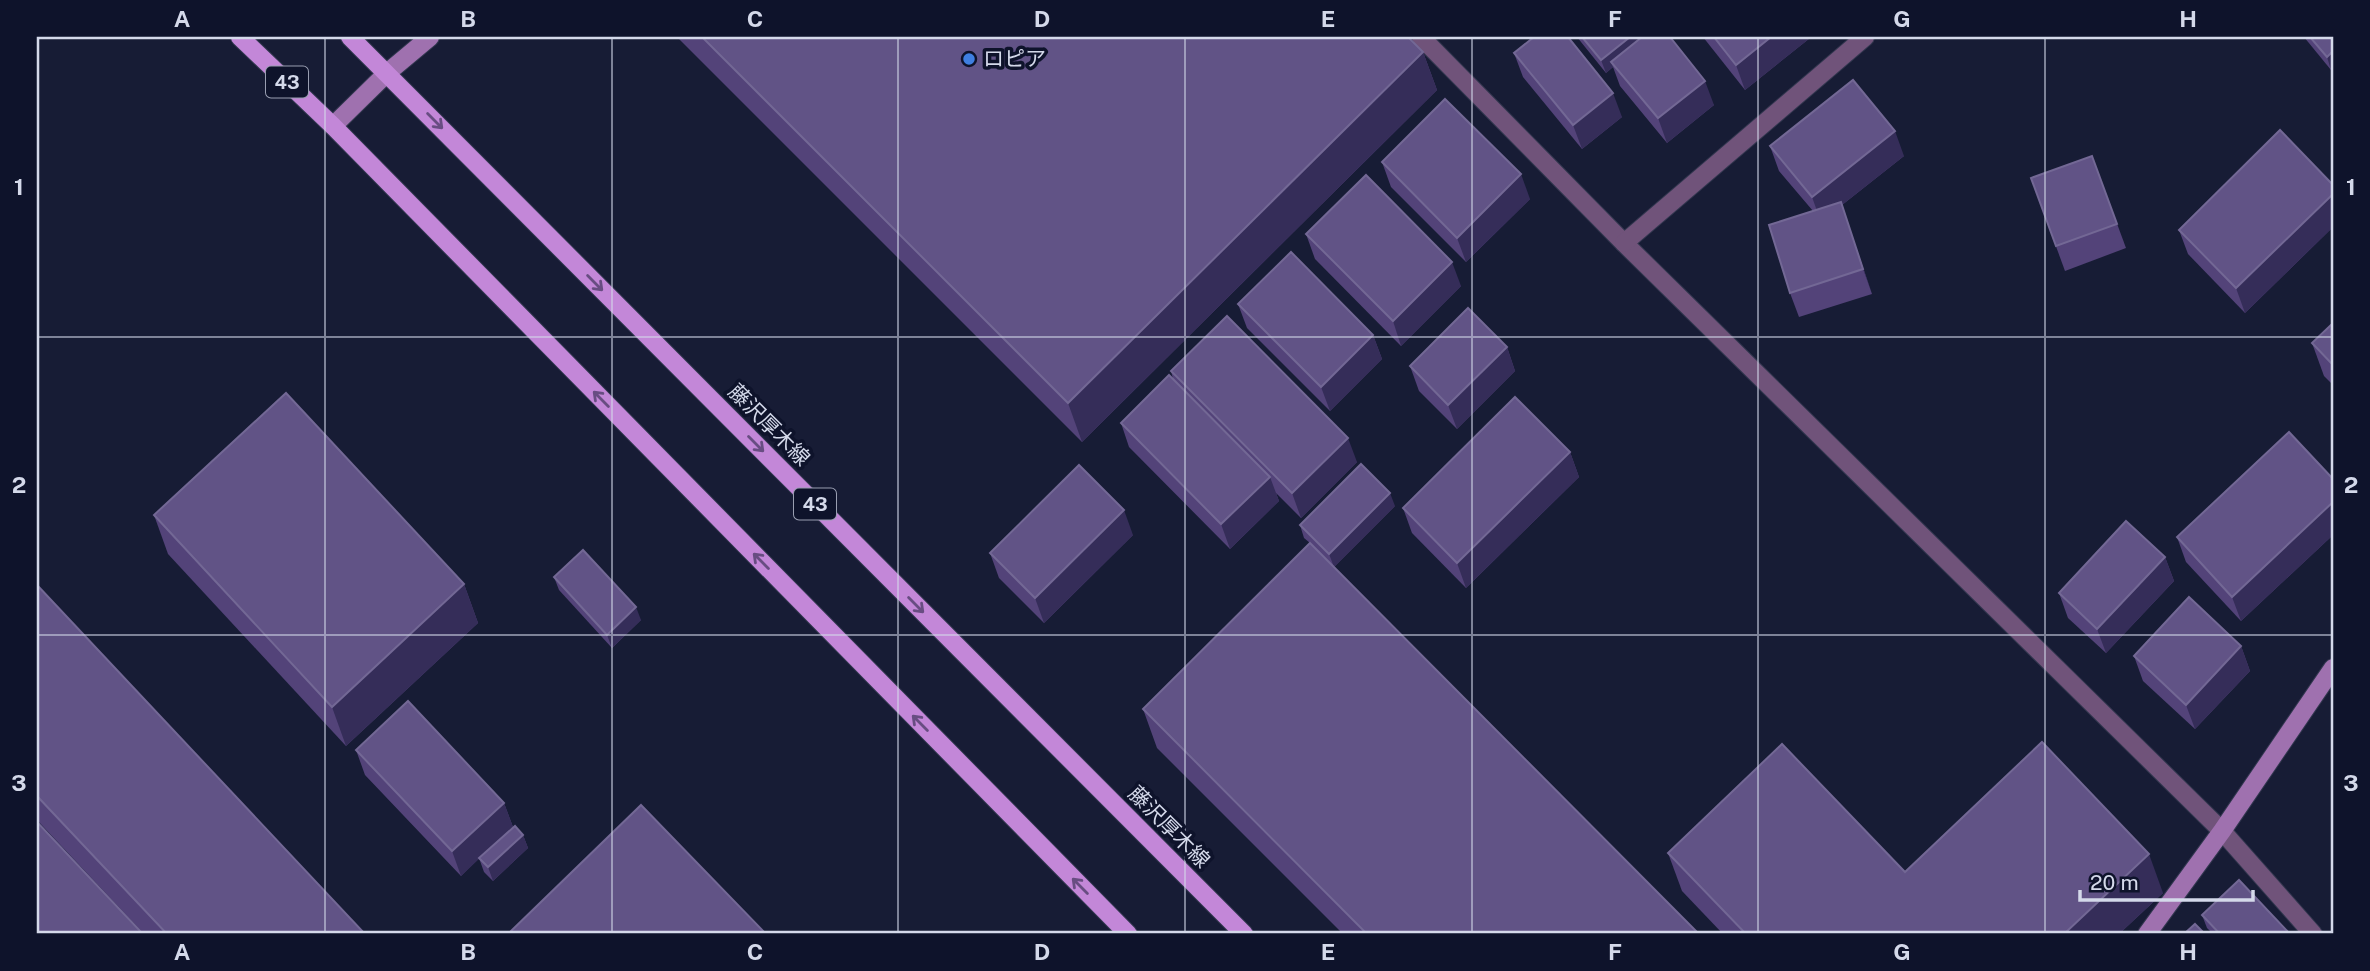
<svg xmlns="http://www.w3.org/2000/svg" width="2370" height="971" viewBox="0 0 2370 971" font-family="'Public Sans','Noto Sans JP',sans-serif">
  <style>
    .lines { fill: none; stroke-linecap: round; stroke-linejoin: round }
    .street-casing { stroke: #31364e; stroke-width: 20 }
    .secondary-casing { stroke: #31364e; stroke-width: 20 }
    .primary-casing { stroke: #31364e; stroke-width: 20 }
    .street { stroke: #70537a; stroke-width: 18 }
    .secondary { stroke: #9f71af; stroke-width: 18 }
    .primary { stroke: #c387d8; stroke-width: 18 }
    .wall { fill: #534379 }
    .shaded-wall { fill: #352d59 }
    .building { fill: #615386; stroke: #736895; stroke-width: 2 }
    .oneway { stroke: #684d82 }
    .grid { fill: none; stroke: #d4d9ea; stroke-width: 2; stroke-opacity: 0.55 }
    .shop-dot { fill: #3f7fe0; stroke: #0e132b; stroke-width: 2.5 }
    .labels { text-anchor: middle; stroke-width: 7; stroke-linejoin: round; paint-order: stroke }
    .shield { fill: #0e132b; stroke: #999eb1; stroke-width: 2 }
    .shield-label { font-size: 19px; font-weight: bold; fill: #d4d9ea }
    .poi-label { font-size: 21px; fill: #d4d9ea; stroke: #0e132b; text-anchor: start }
    .street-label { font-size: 21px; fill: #d4d9ea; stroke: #0e132b }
    .neatline { fill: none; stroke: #d4d9ea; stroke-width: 2.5 }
    .grid-label { font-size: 23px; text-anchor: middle; font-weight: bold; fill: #d4d9ea }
  </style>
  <rect width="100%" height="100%" fill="#171c35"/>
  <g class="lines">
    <defs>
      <g id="street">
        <polyline points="1421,37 1624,243 2222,831 2313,934"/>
        <polyline points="1624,243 1865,37"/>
      </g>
      <g id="secondary">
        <polyline points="333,126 387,73 430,37"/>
        <polyline points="2147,934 2222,831 2333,668"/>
      </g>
      <g id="primary">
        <polyline points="240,37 333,126 1128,934"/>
        <polyline points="350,37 1244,934"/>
      </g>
    </defs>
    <use href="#street" class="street-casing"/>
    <use href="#secondary" class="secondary-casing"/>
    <use href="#primary" class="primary-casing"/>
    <use href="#street" class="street"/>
    <use href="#secondary" class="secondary"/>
    <use href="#primary" class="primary"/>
  </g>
  <g class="wall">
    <polygon points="677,37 1408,37 1423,52 1437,90 1082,442"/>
    <polygon points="1577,37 1636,37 1638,41 1714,105 1667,143 1620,86 1613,67 1606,73"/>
    <polygon points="1703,37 1809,37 1810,38 1745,90"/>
    <polygon points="2304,37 2333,37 2333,69 2331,70"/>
    <polygon points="1514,53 1622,117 1582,149 1523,77"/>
    <polygon points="1770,146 1904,156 1842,205 1872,294 1799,317 1790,293 1813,211 1779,171"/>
    <polygon points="2092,156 2126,248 2065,271 2031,178"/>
    <polygon points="1382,162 1530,199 1466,262 1391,187"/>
    <polygon points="2333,185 2333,227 2245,313 2188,254 2179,230"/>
    <polygon points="1306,234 1461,286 1401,346 1315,259"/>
    <polygon points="1238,304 1373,335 1382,359 1330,411 1247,328"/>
    <polygon points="2333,323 2333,385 2324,376 2312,343"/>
    <polygon points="1507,347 1515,371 1457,429 1419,391 1410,366"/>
    <polygon points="1171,371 1357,462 1301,518 1276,493 1279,501 1230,549 1129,447 1121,423 1173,379"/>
    <polygon points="1570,452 1579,477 1466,588 1412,533 1403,508"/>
    <polygon points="2333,479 2333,535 2241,621 2186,562 2177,537"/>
    <polygon points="1395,506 1334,567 1699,934 1343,934 1157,748 1143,709 1310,543 1304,538 1300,525"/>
    <polygon points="154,515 464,584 478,623 346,746 168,554"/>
    <polygon points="1133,535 1044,623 999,578 990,553"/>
    <polygon points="2165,557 2174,581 2106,653 2068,618 2059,593"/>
    <polygon points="554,577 641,620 612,648 559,590"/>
    <polygon points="37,585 365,934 144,934 37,820"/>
    <polygon points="2241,646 2250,671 2195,729 2143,681 2134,656"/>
    <polygon points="356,750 504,803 513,827 523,835 528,848 493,881 484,872 479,858 461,876 365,775"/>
    <polygon points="1668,853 2163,893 2119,934 1723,934 1682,891"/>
    <polygon points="2202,915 2290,934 2213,934 2207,928"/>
  </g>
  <g class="shaded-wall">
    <polygon points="1630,37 1636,37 1640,46 1611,62 1613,67 1606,73 1601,60"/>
    <polygon points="1771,37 1809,37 1810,38 1745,90 1736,65"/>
    <polygon points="2333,51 2333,69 2331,70 2327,57"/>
    <polygon points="1423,52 1437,90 1082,442 1068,403"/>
    <polygon points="1705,81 1714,105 1667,143 1658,118"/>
    <polygon points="1613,93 1622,117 1582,149 1573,125"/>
    <polygon points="1895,131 1904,156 1842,205 1872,294 1863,269 1821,222 1812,197"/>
    <polygon points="1521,174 1530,199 1466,262 1457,238"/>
    <polygon points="2333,194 2333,227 2245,313 2236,288"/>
    <polygon points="1452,262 1461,286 1401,346 1393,321"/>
    <polygon points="1373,335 1382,359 1330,411 1321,387"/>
    <polygon points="1507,347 1515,371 1457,429 1448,405"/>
    <polygon points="1348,438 1357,462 1301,518 1292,493"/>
    <polygon points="1570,452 1579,477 1466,588 1457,563"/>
    <polygon points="1270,477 1279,501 1230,549 1221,524"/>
    <polygon points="1390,493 1395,506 1334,567 1329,554"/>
    <polygon points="2333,502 2333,535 2241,621 2232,597"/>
    <polygon points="1124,510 1133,535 1044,623 1035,598"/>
    <polygon points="2165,557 2174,581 2106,653 2097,629"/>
    <polygon points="464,584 478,623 346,746 332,707"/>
    <polygon points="636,607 641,620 612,648 607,635"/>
    <polygon points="2241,646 2250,671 2195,729 2186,705"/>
    <polygon points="504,803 513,827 461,876 452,851"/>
    <polygon points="523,835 528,848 493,881 488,867"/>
    <polygon points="2149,854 2163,893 2119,934 2064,934"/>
  </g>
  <g class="building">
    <polygon points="702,37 1408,37 1423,52 1068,403"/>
    <polygon points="1534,37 1568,37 1613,93 1573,125 1514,53"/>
    <polygon points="1582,37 1630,37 1601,60"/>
    <polygon points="1642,37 1670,37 1705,81 1658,118 1611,62"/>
    <polygon points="1714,37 1771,37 1736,65"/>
    <polygon points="2310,37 2333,37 2333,51 2327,57"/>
    <polygon points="1853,80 1895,131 1812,197 1770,146"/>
    <polygon points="1445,99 1521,174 1457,238 1382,162"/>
    <polygon points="2280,130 2333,185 2333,194 2236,288 2179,230"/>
    <polygon points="2092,156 2117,224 2056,246 2031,178"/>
    <polygon points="1366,175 1452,262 1393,321 1306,234"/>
    <polygon points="1841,202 1863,269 1790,293 1769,225"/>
    <polygon points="1291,252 1373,335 1321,387 1238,304"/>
    <polygon points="1468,308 1507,347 1448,405 1410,366"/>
    <polygon points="1227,316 1348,438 1292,493 1171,371"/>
    <polygon points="2333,323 2333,365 2312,343"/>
    <polygon points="1169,375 1270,477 1221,524 1121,423"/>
    <polygon points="286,393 464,584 332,707 154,515"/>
    <polygon points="1515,397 1570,452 1457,563 1403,508"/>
    <polygon points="2289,432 2333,479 2333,502 2232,597 2177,537"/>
    <polygon points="1361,464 1390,493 1329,554 1300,525"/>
    <polygon points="1079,465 1124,510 1035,598 990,553"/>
    <polygon points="2126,521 2165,557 2097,629 2059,593"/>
    <polygon points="1310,543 1699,934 1367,934 1143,709"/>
    <polygon points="583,550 636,607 607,635 554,577"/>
    <polygon points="37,585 365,934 167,934 37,796"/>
    <polygon points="2189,597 2241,646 2186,705 2134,656"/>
    <polygon points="408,701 504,803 452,851 356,750"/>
    <polygon points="2042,742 2149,854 2064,934 1746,934 1668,853 1782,744 1905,872"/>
    <polygon points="641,805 766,934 508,934"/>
    <polygon points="37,822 143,934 37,934"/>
    <polygon points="515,826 523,835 488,867 479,858"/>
    <polygon points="2239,880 2290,934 2220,934 2202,915"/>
    <polygon points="2195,924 2205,934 2184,934"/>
  </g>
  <defs><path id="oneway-shaft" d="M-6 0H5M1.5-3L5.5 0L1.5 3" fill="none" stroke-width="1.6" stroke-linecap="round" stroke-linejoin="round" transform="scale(1.75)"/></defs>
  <g class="oneway">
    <use href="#oneway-shaft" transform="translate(435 121) rotate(45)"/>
    <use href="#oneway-shaft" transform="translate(595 283) rotate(45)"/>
    <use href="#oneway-shaft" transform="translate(601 399) rotate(-135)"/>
    <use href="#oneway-shaft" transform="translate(756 444) rotate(45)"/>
    <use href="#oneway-shaft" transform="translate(761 561) rotate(-135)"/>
    <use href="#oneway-shaft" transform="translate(916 605) rotate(45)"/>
    <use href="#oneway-shaft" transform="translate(920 723) rotate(-135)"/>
    <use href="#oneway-shaft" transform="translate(1080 886) rotate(-135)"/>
  </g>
  <path class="grid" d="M 325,37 L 325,934M 612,37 L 612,934M 898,37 L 898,934M 1185,37 L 1185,934M 1472,37 L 1472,934M 1758,37 L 1758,934M 2045,37 L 2045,934M 37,337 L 2333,337M 37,635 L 2333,635"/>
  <circle class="shop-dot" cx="969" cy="59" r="7"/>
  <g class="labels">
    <g class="shield">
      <rect x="266" y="66.5" width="42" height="31" rx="5"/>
      <rect x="794" y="488.5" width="42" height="31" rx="5"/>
    </g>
    <g class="shield-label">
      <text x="287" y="89">43</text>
      <text x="815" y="511">43</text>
    </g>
    <g class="poi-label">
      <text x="983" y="66">ロピア</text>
    </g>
    <g class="street-label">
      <text transform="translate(769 425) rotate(45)" y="7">藤沢厚木線</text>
      <text transform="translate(1169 827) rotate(45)" y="7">藤沢厚木線</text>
    </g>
  </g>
  <rect width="2370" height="971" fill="none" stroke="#0e132b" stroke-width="77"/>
  <path d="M2080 890v10h173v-10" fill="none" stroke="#d4d9ea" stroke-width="3.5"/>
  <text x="2090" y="890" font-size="21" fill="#d4d9ea" stroke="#0e132b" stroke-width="5" paint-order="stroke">20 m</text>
  <rect x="38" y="38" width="2294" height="894" class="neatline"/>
  <g class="grid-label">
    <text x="182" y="27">A</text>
    <text x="468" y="27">B</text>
    <text x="755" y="27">C</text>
    <text x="1042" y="27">D</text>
    <text x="1328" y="27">E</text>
    <text x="1615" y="27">F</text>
    <text x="1902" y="27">G</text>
    <text x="2188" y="27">H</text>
    <text x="19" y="195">1</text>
    <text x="2351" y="195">1</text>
    <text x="19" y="493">2</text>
    <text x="2351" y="493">2</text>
    <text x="19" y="791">3</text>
    <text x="2351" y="791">3</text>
    <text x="182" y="960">A</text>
    <text x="468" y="960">B</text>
    <text x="755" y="960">C</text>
    <text x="1042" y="960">D</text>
    <text x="1328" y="960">E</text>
    <text x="1615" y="960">F</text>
    <text x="1902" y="960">G</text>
    <text x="2188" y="960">H</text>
  </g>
</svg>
